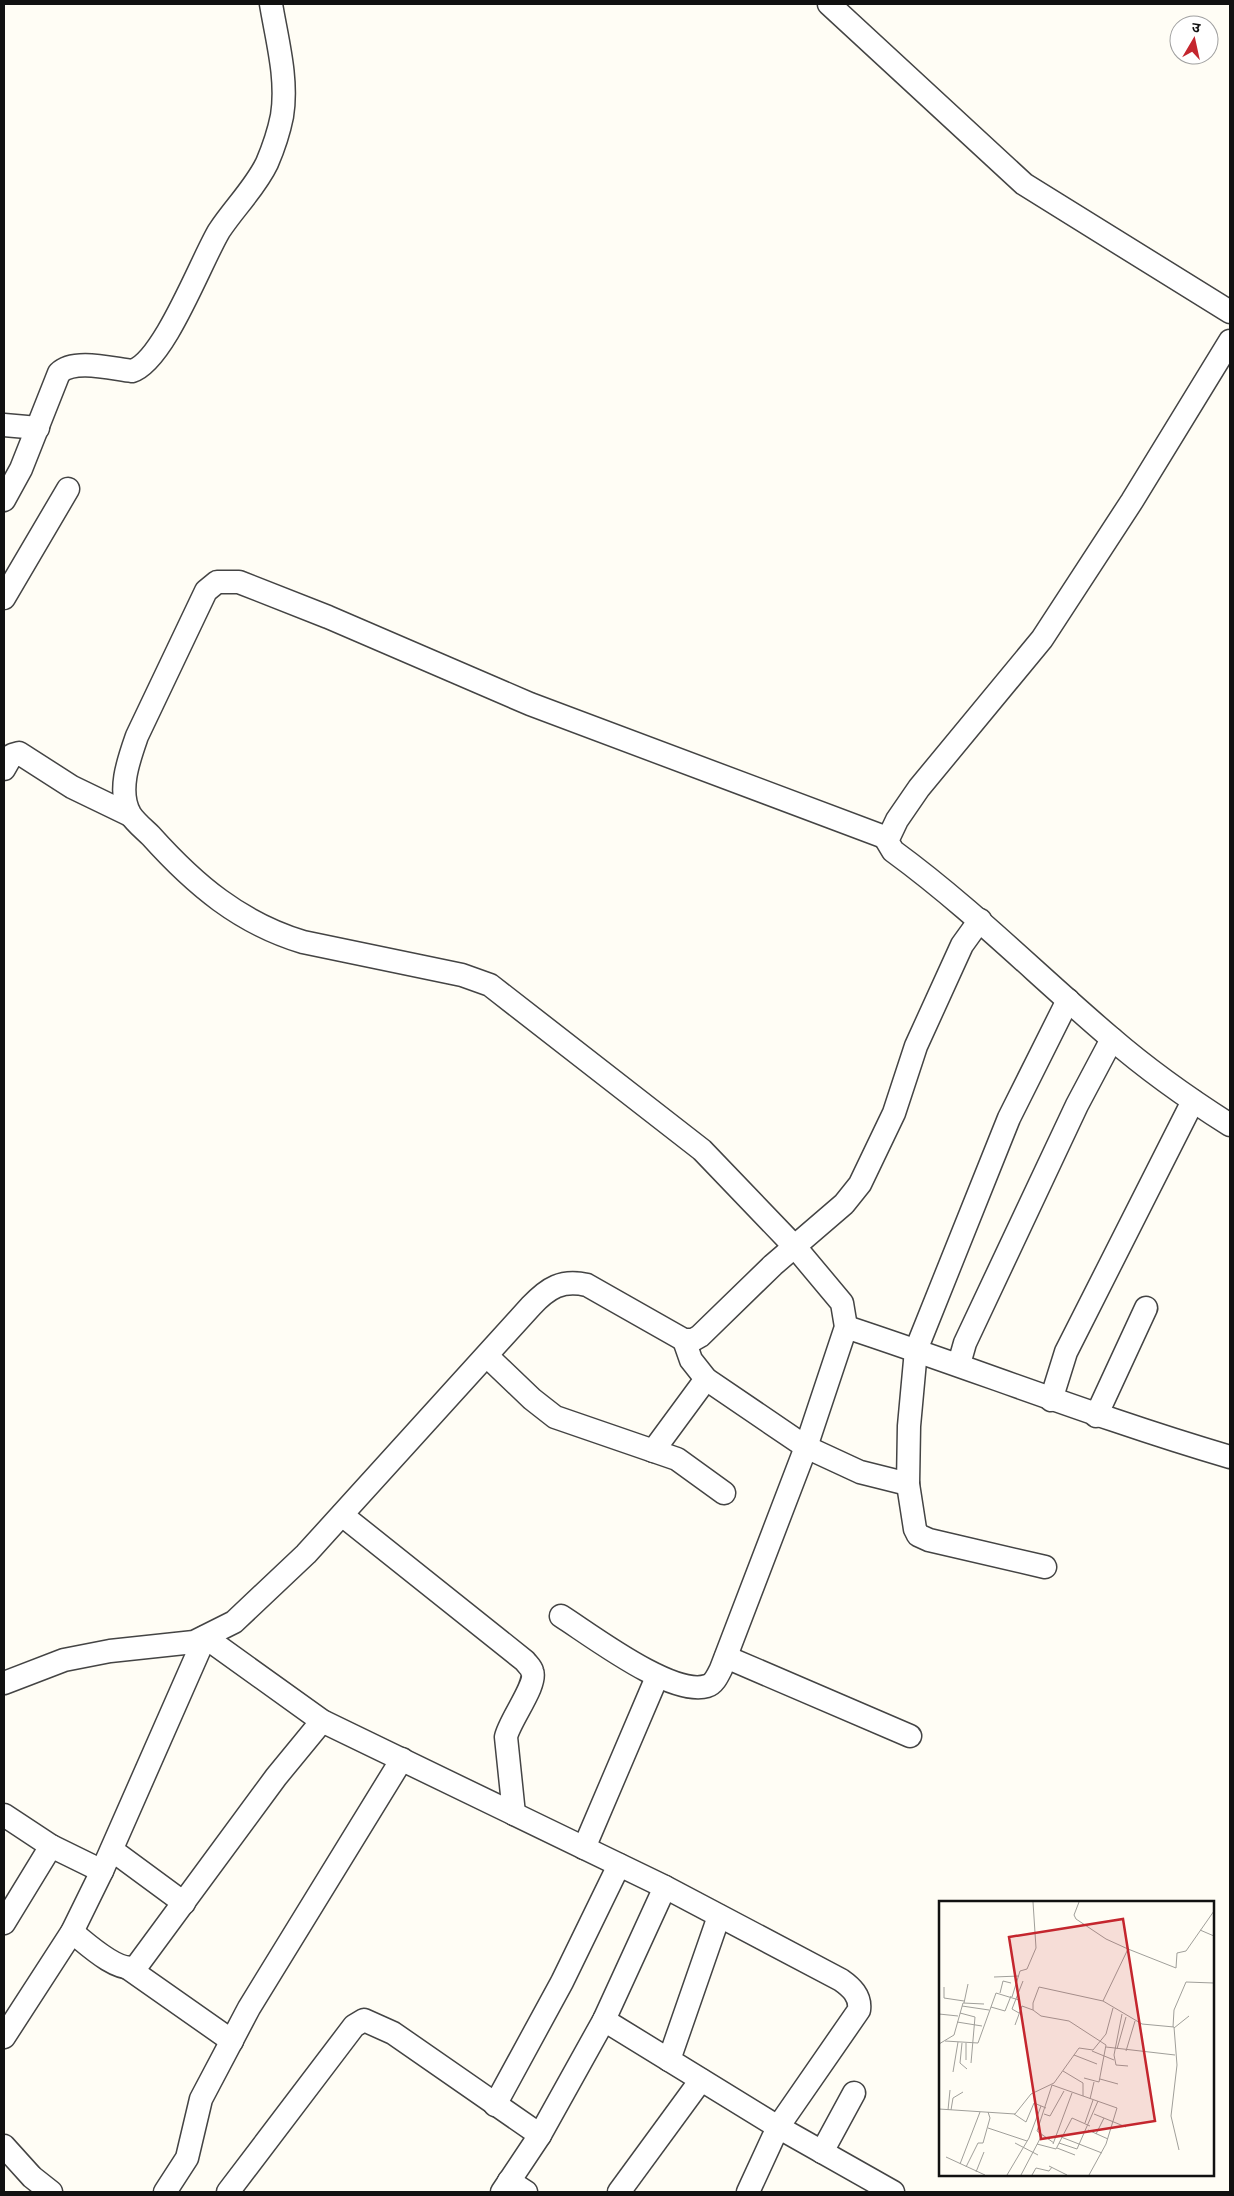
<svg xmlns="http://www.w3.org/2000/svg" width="1234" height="2196" viewBox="0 0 1234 2196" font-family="'IBM Plex Serif','Noto Sans Devanagari',serif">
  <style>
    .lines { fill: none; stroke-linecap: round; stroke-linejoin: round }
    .street-casing { stroke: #444; stroke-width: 25 }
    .street { stroke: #fff; stroke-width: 22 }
    .inset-road { fill: none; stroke: #a09f9a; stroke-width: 1 }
    .view { fill: #c4262e; fill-opacity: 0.15; stroke: #c4262e; stroke-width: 2.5 }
    .inset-edge { fill: none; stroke: #111; stroke-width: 2.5 }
  </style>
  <rect width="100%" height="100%" fill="#fffdf5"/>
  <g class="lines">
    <defs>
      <g id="street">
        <polyline points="829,4 1024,184 1230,312"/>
        <path d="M 1230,341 L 1132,501 L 1042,639 L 919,788 L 897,820 L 887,841 L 893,851 C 971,908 1038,976 1111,1038 C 1148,1070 1189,1099 1230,1125"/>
        <polyline points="4,425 38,428"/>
        <path d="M 4,500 L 21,469 L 59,373 C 74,358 113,369 132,371 C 164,361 201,261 219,231 C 234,208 255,188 267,163 C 273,149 279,131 282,116 C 288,79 277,40 271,4"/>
        <polyline points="4,598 68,489"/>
        <polyline points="4,769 12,755 19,753 72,787 130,815"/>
        <path d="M 846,1327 C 974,1369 1100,1419 1230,1457"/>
        <polyline points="684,1340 691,1360 706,1379 806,1447 860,1472 908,1484"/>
        <polyline points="487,1356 532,1399 555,1417 677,1459 724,1493"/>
        <polyline points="959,1364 965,1343 1077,1105 1112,1039"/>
        <polyline points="1051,1400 1066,1352 1193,1101"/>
        <polyline points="1096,1416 1146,1308"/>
        <polyline points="653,1451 706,1379"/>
        <path d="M 342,1515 L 525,1661 C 527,1664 531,1667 532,1671 C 538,1684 509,1721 506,1737 L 514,1814"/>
        <polyline points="1045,1567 929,1540 918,1535 915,1529 908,1484 909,1426 916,1350 1009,1118 1068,1000"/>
        <path d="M 561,1616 C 591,1635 672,1697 707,1686 C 714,1684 718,1675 721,1669 L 806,1447 L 846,1327 L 842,1303 L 796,1248 L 702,1150 L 490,985 L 462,975 L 303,942 C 240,923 195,885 151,836 C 145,830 135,822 130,814 C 117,791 129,759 137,736 L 206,591 L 217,582 L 239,582 L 328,617 L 530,704 L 887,838"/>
        <polyline points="726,1657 910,1736"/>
        <path d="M 4,1683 L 64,1660 L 110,1651 L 194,1642 L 234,1622 L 306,1554 L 531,1306 C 548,1288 562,1279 587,1285 L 684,1340 L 693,1340 L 700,1336 L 773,1265 L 844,1204 L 860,1184 L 894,1113 L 916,1046 L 962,945 L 980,920"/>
        <polyline points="4,1815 51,1846 102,1871"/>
        <polyline points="584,1848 657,1677"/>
        <polyline points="112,1850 184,1903"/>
        <polyline points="4,1923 51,1846"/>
        <path d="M 72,1932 C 86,1943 117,1973 136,1967 L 276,1777 L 322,1721"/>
        <polyline points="128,1968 232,2041"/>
        <polyline points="604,2020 778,2127 893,2192"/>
        <path d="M 4,2037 L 72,1932 L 102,1871 L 205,1637 L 322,1721 L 665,1887 L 841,1980 C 851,1987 861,1996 859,2010 L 778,2127 L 748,2192"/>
        <polyline points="669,2060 719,1916"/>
        <polyline points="495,2105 562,1982 619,1865"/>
        <polyline points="4,2146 32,2177 51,2192"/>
        <polyline points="822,2152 854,2093"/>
        <polyline points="509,2181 526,2192"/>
        <polyline points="165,2192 187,2158 201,2099 249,2008 402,1759"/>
        <polyline points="228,2192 354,2026 364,2020 393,2033 540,2135"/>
        <polyline points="502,2192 540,2135 604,2020 665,1887"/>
        <polyline points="619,2192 701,2080"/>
      </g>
    </defs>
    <use href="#street" class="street-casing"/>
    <use href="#street" class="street"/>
  </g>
  <g transform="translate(939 1901)">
    <rect width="275" height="275" fill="#fffdf5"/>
    <path class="inset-road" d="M 140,1 L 135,14 L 137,18 L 167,38 L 189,48M 261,29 L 275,35M 55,76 L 80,75M 5,86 L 5,97 L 25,100M 61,92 L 64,80 L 72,82M 73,96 L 81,70 L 88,68 L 97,47 L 94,1M 25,102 L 29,83M 23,105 L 50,109M 52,106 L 66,110 L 72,95M 21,112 L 36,116 L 32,162M 80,112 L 73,108 L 84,80M 0,113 L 19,115M 183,113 L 175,154 L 177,164 L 189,165M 18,121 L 43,125M 76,124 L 83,105 L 94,109M 234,126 L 235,109 L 247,81 L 275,82M 235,127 L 250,115M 6,140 L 39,142 L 57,92 L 80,99M 23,142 L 21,162 L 28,168M 0,143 L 15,134 L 24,102 L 45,103M 167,146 L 236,154M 178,148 L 187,116M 153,150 L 175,159M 187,150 L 196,120M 135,154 L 158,163M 27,159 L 27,142M 124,170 L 144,182 L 144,195M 14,171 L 19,141M 145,177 L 160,181 L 167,144 L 130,120 L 102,115 L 94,109 L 94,102 L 100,86 L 164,100M 161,178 L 179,183M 151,198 L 155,181M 0,208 L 76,213 L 92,193 L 115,182 L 140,147 L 154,149 L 167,133 L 174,107M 9,209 L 11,189M 12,209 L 14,197 L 24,191M 75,213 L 87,221 L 95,202 L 107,207M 105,213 L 111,215 L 125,190M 155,213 L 187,226M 146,222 L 154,199M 49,227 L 88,240M 149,229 L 169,238M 157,233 L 165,217M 122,236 L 163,252M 76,242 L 99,254M 115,242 L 98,230 L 113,184 L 178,207 L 167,243 L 150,274M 120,242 L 138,248 L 159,200M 98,243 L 117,248 L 133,217 L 151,225M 114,243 L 133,192M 118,247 L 136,254M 240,249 L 232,215 L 238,164 L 235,126 L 203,123 L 164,100 L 189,48 L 237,67 L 238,52 L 247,50 L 275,10M 7,256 L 46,274M 21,263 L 41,211M 110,265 L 128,274M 27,266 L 39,242 L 44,242 L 51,217 L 49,211M 37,271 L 45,251M 68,274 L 90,237 L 102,205M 82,274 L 103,234M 93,274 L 97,267 L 110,270 L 113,266"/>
    <path class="view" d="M 184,18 L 216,220 L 102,238 L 70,36 Z"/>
    <rect width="275" height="275" class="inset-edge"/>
  </g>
  <rect width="1234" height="2196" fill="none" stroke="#111111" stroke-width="10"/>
  <g transform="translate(1194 40) rotate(9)"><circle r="24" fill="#ffffff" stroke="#a0a0a0"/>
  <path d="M0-4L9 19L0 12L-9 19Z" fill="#c4262e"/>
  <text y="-8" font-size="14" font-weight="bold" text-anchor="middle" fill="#111111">उ</text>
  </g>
</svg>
